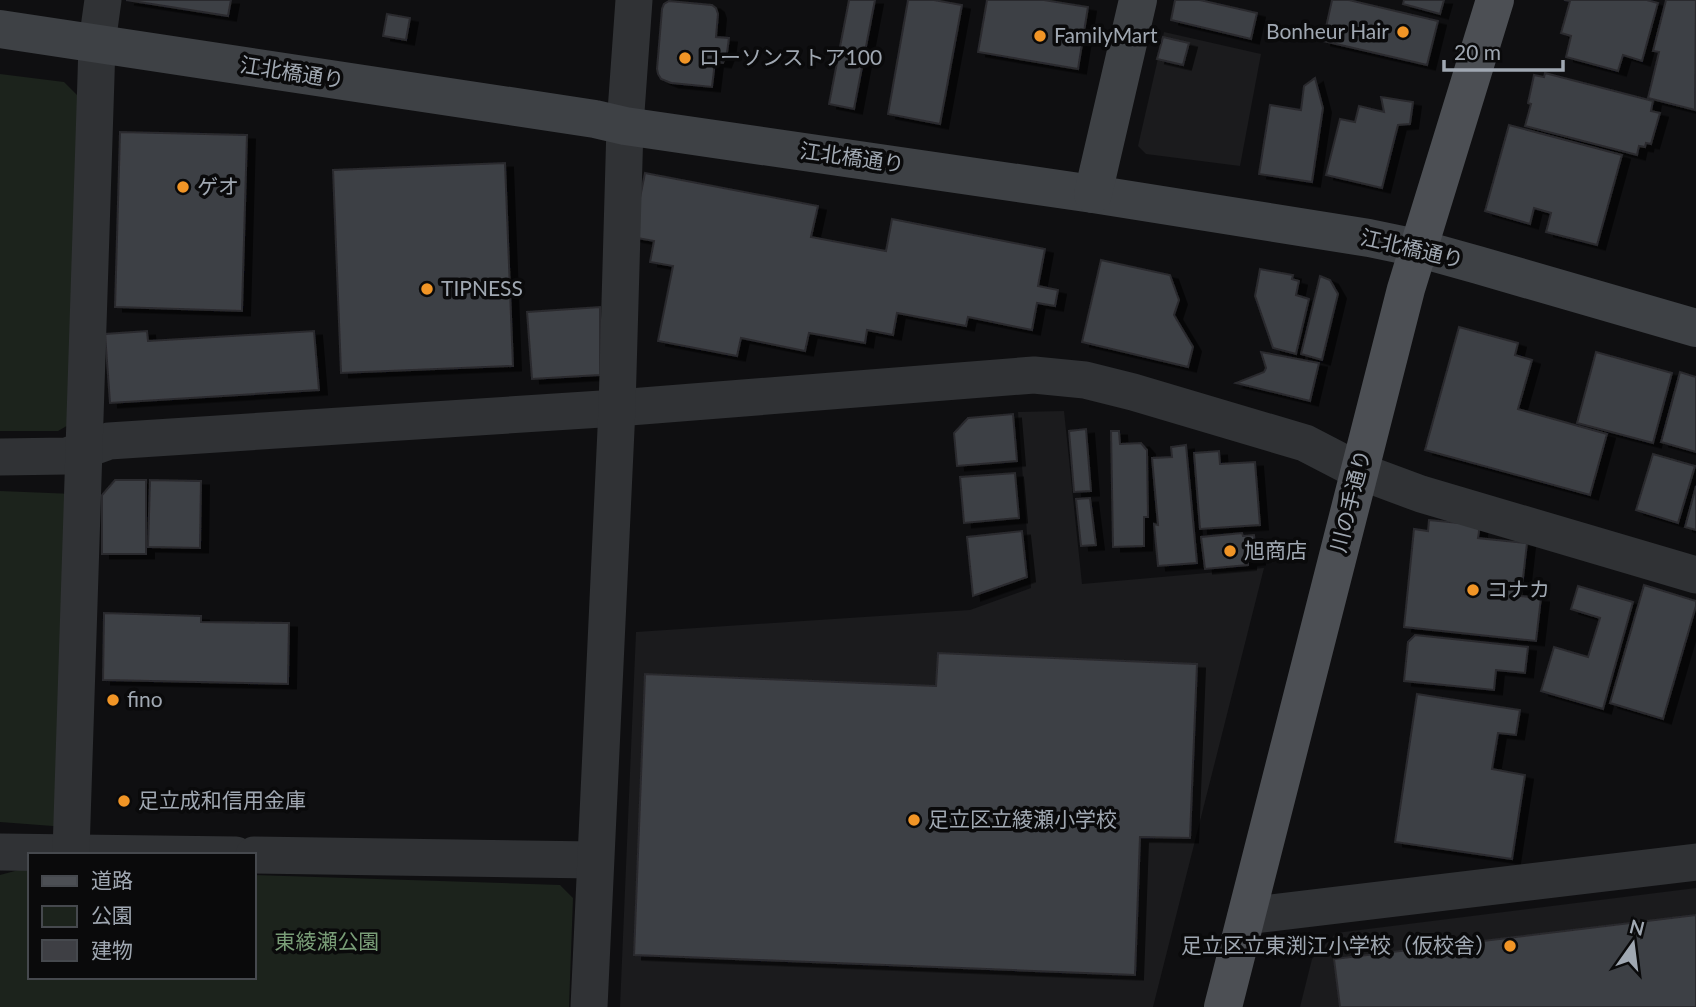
<svg xmlns="http://www.w3.org/2000/svg" width="1696" height="1007" viewBox="0 0 1696 1007" font-family="Lato,'Noto Sans JP',sans-serif">
  <style>
    .built { fill: #1b1b1d }
    .green { fill: #1c231c }
    .building { fill: #3e3f44; stroke: #29292d; stroke-width: 2; filter: url(#shadow) }
    .lines { fill: none; stroke-linecap: round; stroke-linejoin: round }
    .street { stroke: #303235; stroke-width: 37 }
    .secondary { stroke: #3e4145; stroke-width: 38 }
    .primary { stroke: #4c4f54; stroke-width: 38 }
    .poi-dot { fill: #f19526; stroke: #0a0a0b; stroke-width: 2.5 }
    .labels { text-anchor: middle; stroke-width: 7; stroke-linejoin: round; paint-order: stroke }
    .poi-label { font-size: 21px; fill: #a0a8b2; stroke: #0a0a0b; text-anchor: start }
    .street-label { font-size: 21px; fill: #a0a8b2; stroke: #0a0a0b }
    .park-label { font-size: 21px; fill: #799d77; stroke: #0a0a0b }
  </style>
  <defs>
    <filter id="shadow"><feDropShadow dx="8" dy="4.5" stdDeviation="0" flood-color="#0009"/></filter>
  </defs>
  <rect width="100%" height="100%" fill="#0f0f11"/>
  <g class="built">
    <polygon points="1164,32 1261,54 1240,166 1146,154 1138,146"/>
    <polygon points="1064,411 1082,584 1264,568 1153,1007 620,1007 636,632 970,610 1031,588 1018,412"/>
    <polygon points="1696,888 1696,1007 1300,1007 1312,959 1336,933"/>
  </g>
  <g class="green">
    <polygon points="0,74 64,82 80,98 70,424 58,431 0,431"/>
    <polygon points="0,491 74,494 66,827 0,822"/>
    <polygon points="30,867 30,977 254,977 254,875 560,885 573,898 569,1007 0,1007 0,875"/>
  </g>
  <g class="building">
    <polygon points="126,0 231,0 228,16"/>
    <polygon points="849,0 875,0 854,109 829,104"/>
    <polygon points="908,0 934,0 962,5 940,124 888,114"/>
    <polygon points="987,0 1044,0 1088,7 1078,69 978,52"/>
    <polygon points="1175,0 1200,0 1257,13 1251,39 1171,20"/>
    <polygon points="1332,0 1349,0 1438,21 1427,65 1323,41"/>
    <polygon points="1404,0 1444,0 1440,14 1403,4"/>
    <polygon points="1564,0 1647,0 1658,3 1642,61 1623,55 1618,71 1566,57 1571,36 1561,33 1570,1"/>
    <polygon points="1666,0 1696,0 1695,110 1648,98 1659,52 1653,51"/>
    <polygon points="669,1 712,5 716,8 718,14 716,37 729,38 727,53 723,63 715,62 712,87 671,83 661,79 658,74 657,69 662,9 664,4"/>
    <polygon points="387,14 410,18 406,40 383,36"/>
    <polygon points="1163,37 1189,43 1183,65 1157,59"/>
    <polygon points="1545,73 1653,101 1651,111 1660,113 1651,144 1646,143 1645,147 1639,146 1637,155 1525,126 1531,104 1528,103 1534,75 1544,77"/>
    <polygon points="1315,78 1323,108 1312,182 1259,174 1270,105 1301,110 1304,86"/>
    <polygon points="1381,97 1413,102 1410,124 1398,125 1382,188 1326,175 1340,119 1355,122 1359,106 1384,112"/>
    <polygon points="1509,125 1622,155 1597,245 1546,232 1551,213 1534,208 1530,224 1485,211"/>
    <polygon points="120,132 247,135 242,311 115,307"/>
    <polygon points="505,163 513,366 341,373 333,170"/>
    <polygon points="645,173 818,206 811,237 886,251 892,219 1045,249 1038,286 1058,290 1055,306 1037,303 1032,330 968,317 966,326 897,313 893,335 867,330 865,343 809,333 805,351 741,338 737,356 658,341 673,266 650,262 654,241 632,237"/>
    <polygon points="1101,260 1170,275 1179,300 1174,315 1193,347 1188,367 1082,342"/>
    <polygon points="1260,269 1293,275 1292,279 1299,281 1296,295 1309,299 1296,354 1273,348 1255,296"/>
    <polygon points="1320,276 1330,280 1338,294 1322,360 1301,354"/>
    <polygon points="600,307 600,375 532,379 527,312"/>
    <polygon points="1459,327 1518,343 1515,355 1532,360 1518,409 1607,434 1590,495 1425,450"/>
    <polygon points="147,331 148,341 314,331 319,390 110,403 105,334"/>
    <polygon points="1261,352 1319,363 1310,401 1236,383 1264,372 1266,368"/>
    <polygon points="1596,352 1672,373 1653,443 1577,423"/>
    <polygon points="1680,372 1696,377 1696,452 1661,442"/>
    <polygon points="1013,414 1017,461 957,466 954,433 968,418"/>
    <polygon points="1086,429 1091,491 1074,492 1069,431"/>
    <polygon points="1111,431 1119,431 1120,444 1141,443 1147,450 1148,517 1144,517 1144,546 1113,547"/>
    <polygon points="1186,445 1197,563 1158,566 1154,524 1158,525 1152,458 1172,457 1171,447"/>
    <polygon points="1219,451 1220,464 1255,462 1260,525 1200,529 1194,453"/>
    <polygon points="1653,454 1695,466 1678,523 1636,510"/>
    <polygon points="1015,473 1019,518 964,523 960,477"/>
    <polygon points="115,480 146,480 146,554 102,554 102,495"/>
    <polygon points="150,480 201,481 200,548 148,547"/>
    <polygon points="1696,486 1696,530 1685,527"/>
    <polygon points="1090,498 1096,545 1081,546 1076,499"/>
    <polygon points="1429,520 1480,525 1478,538 1527,543 1521,596 1541,598 1536,641 1404,627 1414,529 1428,531"/>
    <polygon points="1022,531 1027,577 973,596 967,537"/>
    <polygon points="1242,533 1243,536 1254,535 1257,560 1248,561 1248,565 1205,569 1201,537"/>
    <polygon points="1644,585 1696,601 1696,606 1663,719 1610,703"/>
    <polygon points="1578,586 1633,602 1603,709 1541,691 1554,647 1588,657 1600,618 1571,609"/>
    <polygon points="104,613 201,616 201,622 289,623 288,684 103,680"/>
    <polygon points="1415,635 1528,647 1525,673 1496,670 1494,690 1404,681 1408,642"/>
    <polygon points="938,653 1197,664 1190,838 1140,837 1135,975 634,955 645,674 936,686"/>
    <polygon points="1417,694 1520,710 1516,735 1498,733 1492,769 1525,775 1512,859 1395,842"/>
    <polygon points="1696,915 1696,1007 1340,1007 1334,959"/>
  </g>
  <g class="lines">
    <g class="street">
      <polyline points="0,457 67,456 109,441 617,408 1034,375 1085,380 1133,392 1305,443 1359,471 1421,494 1696,575"/>
      <polyline points="0,852 236,855"/>
      <polyline points="71,852 96,77 97,43 103,0"/>
      <polyline points="254,855 595,860"/>
      <polyline points="1246,916 1696,862"/>
      <polyline points="589,1007 617,408 625,126 634,0"/>
    </g>
    <g class="secondary">
      <polyline points="0,29 595,119 625,126 1093,194 1369,238 1417,248 1478,265 1696,328"/>
      <polyline points="1093,194 1138,0"/>
    </g>
    <polyline class="primary" points="1223,1007 1406,289 1495,0"/>
  </g>
  <g class="poi-dot">
    <circle cx="1403" cy="32" r="7"/>
    <circle cx="1040" cy="36" r="7"/>
    <circle cx="685" cy="58" r="7"/>
    <circle cx="183" cy="187" r="7"/>
    <circle cx="427" cy="289" r="7"/>
    <circle cx="1230" cy="551" r="7"/>
    <circle cx="1473" cy="590" r="7"/>
    <circle cx="113" cy="700" r="7"/>
    <circle cx="124" cy="801" r="7"/>
    <circle cx="914" cy="820" r="7"/>
    <circle cx="1510" cy="946" r="7"/>
  </g>
  <g class="labels">
    <g class="poi-label">
      <text x="1389" y="39" text-anchor="end">Bonheur Hair</text>
      <text x="1054" y="43">FamilyMart</text>
      <text x="699" y="65">ローソンストア100</text>
      <text x="197" y="194">ゲオ</text>
      <text x="441" y="296">TIPNESS</text>
      <text x="1244" y="558">旭商店</text>
      <text x="1487" y="597">コナカ</text>
      <text x="127" y="707">fino</text>
      <text x="138" y="808">足立成和信用金庫</text>
      <text x="928" y="827">足立区立綾瀬小学校</text>
      <text x="1496" y="953" text-anchor="end">足立区立東渕江小学校（仮校舎）</text>
    </g>
    <g class="street-label">
      <text transform="translate(292 73) rotate(9)" y="7">江北橋通り</text>
      <text transform="translate(852 158) rotate(8)" y="7">江北橋通り</text>
      <text transform="translate(1412 249) rotate(13)" y="7">江北橋通り</text>
      <text transform="translate(1351 501) rotate(-76)" y="7">川の手通り</text>
    </g>
    <g class="park-label">
      <text x="327" y="949">東綾瀬公園</text>
    </g>
  </g>
  <rect x="28" y="853" width="228" height="126" fill="#0a0a0b" stroke="#46494e" stroke-width="2"/>
  <rect x="42" y="876" width="35" height="10" fill="#4c4f54" stroke="#46494e" stroke-width="2"/>
  <text x="91" y="888" font-size="21" fill="#a0a8b2">道路</text>
  <rect x="42" y="906" width="35" height="21" fill="#1c231c" stroke="#46494e" stroke-width="2"/>
  <text x="91" y="923" font-size="21" fill="#a0a8b2">公園</text>
  <rect x="42" y="940" width="35" height="21" fill="#3e3f44" stroke="#46494e" stroke-width="2"/>
  <text x="91" y="958" font-size="21" fill="#a0a8b2">建物</text>
  <g transform="translate(1633 944) rotate(14)" stroke="#0a0a0b" stroke-width="5" paint-order="stroke">
  <path d="M0-5L12 26L0 18L-12 26Z" fill="#a0a8b2"/>
  <text y="-10" font-size="19" font-weight="bold" text-anchor="middle" fill="#a0a8b2">N</text>
  </g>
  <path d="M1444 60v10h119v-10" fill="none" stroke="#a0a8b2" stroke-width="3.5"/>
  <text x="1454" y="60" font-size="21" fill="#a0a8b2" stroke="#0a0a0b" stroke-width="5" paint-order="stroke">20 m</text>
</svg>
